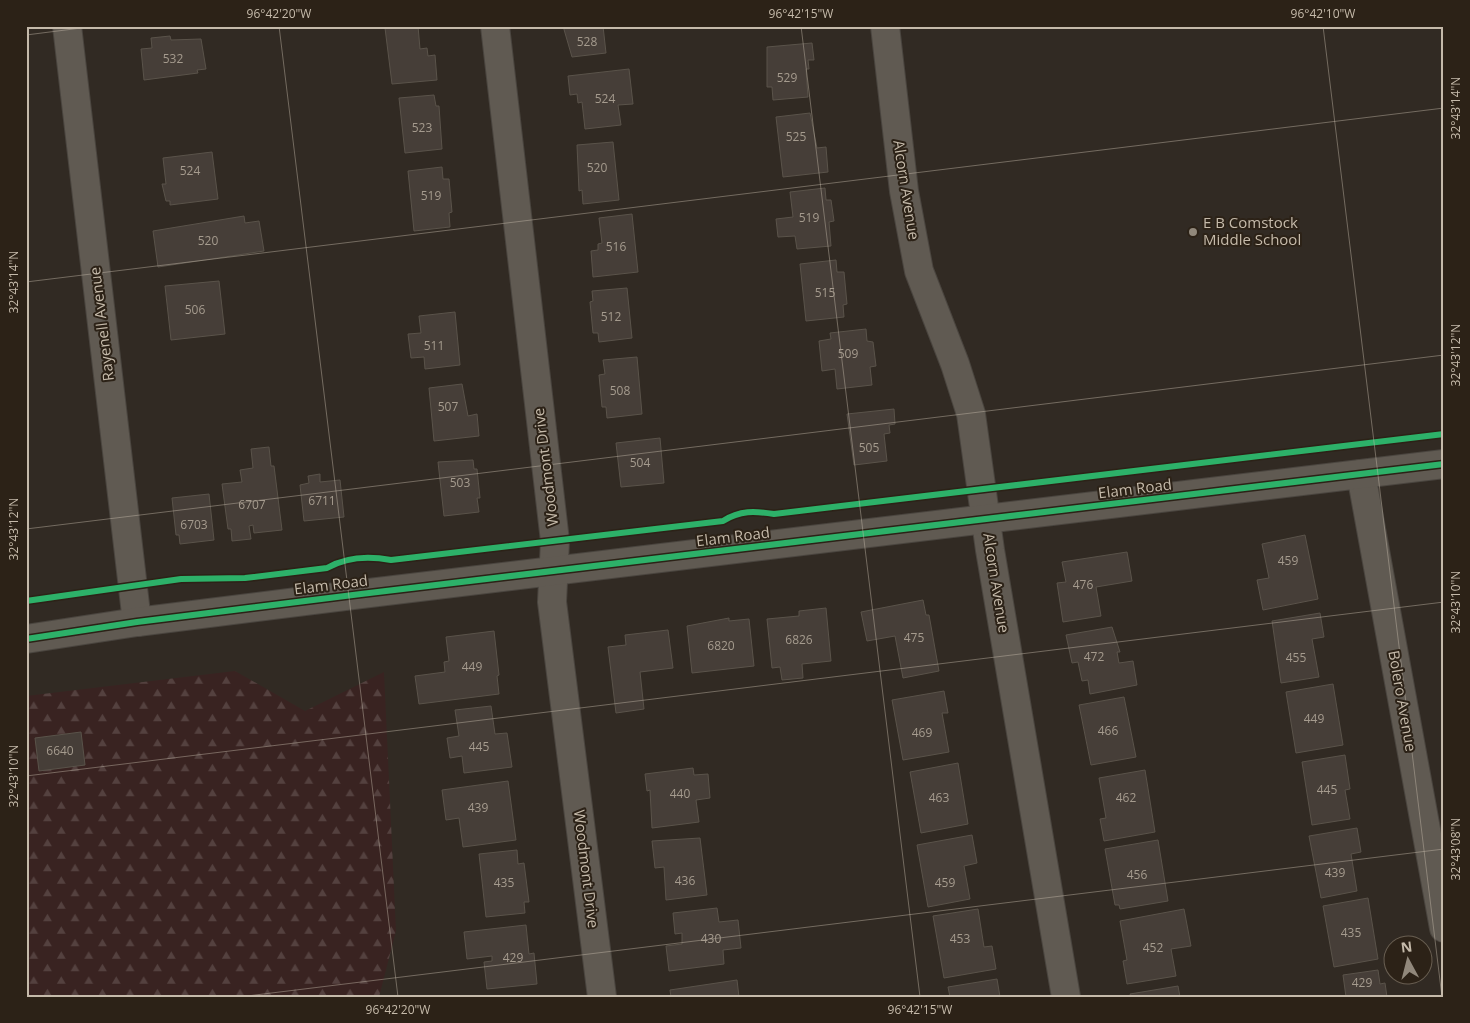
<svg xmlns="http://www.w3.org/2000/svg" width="1470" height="1023" viewBox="0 0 1470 1023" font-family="'Open Sans',sans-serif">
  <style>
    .forest { fill: url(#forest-firs) }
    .building { fill: #463e38; stroke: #5a534a }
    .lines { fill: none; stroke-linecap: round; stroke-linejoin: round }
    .minor-casing { stroke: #4a453f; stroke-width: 30 }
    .minor { stroke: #605a52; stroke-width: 28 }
    .cycleway-casing { stroke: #2c2217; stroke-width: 9 }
    .cycleway { stroke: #2db169; stroke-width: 6 }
    .ticks { fill: none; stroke: #c5baaa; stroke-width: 1; stroke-opacity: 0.45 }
    .poi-dot { fill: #91887b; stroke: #2c2217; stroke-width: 2 }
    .labels { text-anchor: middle; stroke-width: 4; stroke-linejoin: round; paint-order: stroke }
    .number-label { font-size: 12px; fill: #a59b8e }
    .street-label { font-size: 15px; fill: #c5baaa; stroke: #2c2217 }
    .poi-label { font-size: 15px; fill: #c5baaa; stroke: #2c2217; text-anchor: start }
    .neatline { fill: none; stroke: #c5baaa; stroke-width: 2 }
    .ticks-label { font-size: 12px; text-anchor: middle; fill: #c5baaa }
  </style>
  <defs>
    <pattern id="forest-firs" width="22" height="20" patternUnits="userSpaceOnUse" patternTransform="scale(1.25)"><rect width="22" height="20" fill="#392321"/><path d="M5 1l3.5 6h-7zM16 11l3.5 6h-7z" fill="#54413f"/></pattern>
  </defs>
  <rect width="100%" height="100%" fill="#312a23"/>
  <polygon class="forest" points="235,671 305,711 384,672 396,931 379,997 26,997 26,696"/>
  <g class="building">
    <polygon points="418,26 420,49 427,48 428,56 435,55 437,80 392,84 385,28"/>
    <polygon points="563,26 603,26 606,53 572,57"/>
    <polygon points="170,36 171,40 201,39 206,69 197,70 198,73 144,80 141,49 152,48 151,38"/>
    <polygon points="812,43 814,60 808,60 809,69 806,69 808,97 773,100 772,87 767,87 767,47"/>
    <polygon points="629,69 633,104 618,105 621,125 585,129 582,102 578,103 577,94 570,95 568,76"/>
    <polygon points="434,95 436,106 439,106 442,149 405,153 399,98"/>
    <polygon points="810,113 817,148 826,147 828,172 783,177 776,117"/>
    <polygon points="613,142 619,200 583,204 582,190 579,191 577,145"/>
    <polygon points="212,152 218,199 170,205 170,201 166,201 162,184 166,184 163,158"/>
    <polygon points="442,167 443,179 449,179 452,212 449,213 450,227 414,231 408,171"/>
    <polygon points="825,188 826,200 831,200 834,221 829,222 831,246 797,249 795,236 778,237 776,219 793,217 790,192"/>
    <polygon points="632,214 638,272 593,277 591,251 598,250 598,244 602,243 599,218"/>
    <polygon points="244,216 245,223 259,221 264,251 158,267 153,231"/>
    <polygon points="836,260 837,272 844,272 847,304 843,305 844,317 806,321 800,264"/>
    <polygon points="219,281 225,334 171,340 165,286"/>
    <polygon points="627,288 632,338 599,342 598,333 593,333 590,302 593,301 592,291"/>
    <polygon points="455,312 460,365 425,369 424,357 411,358 408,334 421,333 419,316"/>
    <polygon points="866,329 867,341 873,342 876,366 870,367 872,385 837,389 835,369 822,371 819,341 831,339 830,333"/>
    <polygon points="637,357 642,414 607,418 606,407 602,407 599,375 605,374 603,360"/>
    <polygon points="462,384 468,416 477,414 479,436 434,441 429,388"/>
    <polygon points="894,409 895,424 889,425 890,433 884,434 887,461 854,465 847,414"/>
    <polygon points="660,438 664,483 621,487 616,443"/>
    <polygon points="269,447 271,466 274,466 282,530 254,533 253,525 249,526 251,539 232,541 231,529 228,529 222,484 242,482 240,470 253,468 251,449"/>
    <polygon points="473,460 474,469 477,469 480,498 477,498 479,512 444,516 438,462"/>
    <polygon points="320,474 320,482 340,480 344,517 304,521 300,485 309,483 308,476"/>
    <polygon points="209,494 214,540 180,544 179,535 176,535 172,498"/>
    <polygon points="1305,535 1318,599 1263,610 1257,580 1269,578 1262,544"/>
    <polygon points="1127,552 1132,581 1096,587 1101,616 1063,622 1057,583 1066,582 1062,562"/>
    <polygon points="923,600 926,615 929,615 939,671 903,678 895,636 867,641 861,612"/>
    <polygon points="826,608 831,661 802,664 803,678 782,680 780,667 772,668 767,619 799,616 799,611"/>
    <polygon points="1320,613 1324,637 1312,639 1319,677 1281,683 1272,621"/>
    <polygon points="729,618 729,621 749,619 754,666 692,673 687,626"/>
    <polygon points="1112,627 1120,652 1117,652 1119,663 1133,661 1137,685 1090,694 1088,680 1082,681 1078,662 1072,663 1066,635"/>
    <polygon points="668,630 673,668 640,672 644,709 616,713 608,647 626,645 625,635"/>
    <polygon points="494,631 499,675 497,676 499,694 419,704 415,676 445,672 444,662 449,661 446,637"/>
    <polygon points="1333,684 1343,745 1296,753 1286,692"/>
    <polygon points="944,691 948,713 942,713 949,752 903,760 892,700"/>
    <polygon points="1124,697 1136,757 1091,765 1079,705"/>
    <polygon points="491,706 495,734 507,733 512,767 464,773 462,756 450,758 447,738 459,736 455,710"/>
    <polygon points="81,732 85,765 39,771 35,738"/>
    <polygon points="1345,755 1350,789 1345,790 1350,819 1312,825 1302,762"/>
    <polygon points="958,763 968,824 921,833 910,772"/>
    <polygon points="693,768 694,775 708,774 710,798 696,800 699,822 652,828 650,790 647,791 645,774"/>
    <polygon points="1145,770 1155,832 1104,841 1100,819 1106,818 1099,778"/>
    <polygon points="508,781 516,840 463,847 459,818 446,820 442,790"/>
    <polygon points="1357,828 1361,852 1351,854 1357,891 1321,898 1309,836"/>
    <polygon points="972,835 977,863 964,866 970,899 928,907 917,845"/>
    <polygon points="700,838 707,895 666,900 664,867 655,868 652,841"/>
    <polygon points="1158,840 1168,901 1120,909 1119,905 1115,905 1105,849"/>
    <polygon points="517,850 518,864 524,863 529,902 524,902 525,913 486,917 479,854"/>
    <polygon points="1368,898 1378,959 1334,967 1323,906"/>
    <polygon points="717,908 719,922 738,920 741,948 723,950 724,964 669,971 666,946 682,944 682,933 675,934 673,913"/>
    <polygon points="978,909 984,947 992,946 996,969 944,978 933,916"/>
    <polygon points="1184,909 1191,946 1171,949 1176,976 1127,984 1123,961 1127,960 1120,921"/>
    <polygon points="526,925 529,954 534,953 537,984 487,989 484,962 492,961 492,956 467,959 464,932"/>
    <polygon points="1378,970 1380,984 1385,983 1387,997 1346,997 1343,975"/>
    <polygon points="997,979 1000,997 950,997 948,987"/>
    <polygon points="737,980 739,997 671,997 670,990"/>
    <polygon points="1178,986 1180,997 1131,997 1130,994"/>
  </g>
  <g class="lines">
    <defs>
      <g id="minor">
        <polyline points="67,26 137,622"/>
        <polyline points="495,26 555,541 552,602 602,997"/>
        <polyline points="885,26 904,191 919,271 955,364 971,414 990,550 1066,997"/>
        <polyline points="1361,474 1444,928"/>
        <polyline points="26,639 137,622 361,594 1444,464"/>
      </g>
    </defs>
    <use href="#minor" class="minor-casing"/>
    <use href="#minor" class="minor"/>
    <defs>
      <g id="cycleway">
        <path d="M 26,601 L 181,579 L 245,578 L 327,568 C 346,557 370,556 391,560 L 723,521 C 740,510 755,511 774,514 L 1444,434"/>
        <polyline points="26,639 137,622 361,594 1444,464"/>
      </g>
    </defs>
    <use href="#cycleway" class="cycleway-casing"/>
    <use href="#cycleway" class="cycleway"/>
  </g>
  <path class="ticks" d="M 279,26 L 398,997M 801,26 L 920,997M 1323,26 L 1442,997M 26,35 L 97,26M 26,282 L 1444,108M 26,529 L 1444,355M 26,776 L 1444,602M 239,997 L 1444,849"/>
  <circle class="poi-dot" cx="1193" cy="232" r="5"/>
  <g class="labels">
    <g class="number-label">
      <text x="587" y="46">528</text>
      <text x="173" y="63">532</text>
      <text x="787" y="82">529</text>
      <text x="605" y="103">524</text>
      <text x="422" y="132">523</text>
      <text x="796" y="141">525</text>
      <text x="597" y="172">520</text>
      <text x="190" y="175">524</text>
      <text x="431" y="200">519</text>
      <text x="809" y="222">519</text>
      <text x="208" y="245">520</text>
      <text x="616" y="251">516</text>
      <text x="825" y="297">515</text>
      <text x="195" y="314">506</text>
      <text x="611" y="321">512</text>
      <text x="434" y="350">511</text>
      <text x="848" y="358">509</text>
      <text x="620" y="395">508</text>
      <text x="448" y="411">507</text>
      <text x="869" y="452">505</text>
      <text x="640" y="467">504</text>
      <text x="460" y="487">503</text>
      <text x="322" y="505">6711</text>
      <text x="252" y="509">6707</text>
      <text x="194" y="529">6703</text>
      <text x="1288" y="565">459</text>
      <text x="1083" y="589">476</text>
      <text x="914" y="642">475</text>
      <text x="799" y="644">6826</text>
      <text x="721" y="650">6820</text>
      <text x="1094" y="661">472</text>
      <text x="1296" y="662">455</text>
      <text x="472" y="671">449</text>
      <text x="1314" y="723">449</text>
      <text x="1108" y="735">466</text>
      <text x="922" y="737">469</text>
      <text x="479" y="751">445</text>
      <text x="60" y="755">6640</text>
      <text x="1327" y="794">445</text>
      <text x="680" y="798">440</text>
      <text x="939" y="802">463</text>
      <text x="1126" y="802">462</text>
      <text x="478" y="812">439</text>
      <text x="1335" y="877">439</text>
      <text x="1137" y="879">456</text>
      <text x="685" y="885">436</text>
      <text x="504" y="887">435</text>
      <text x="945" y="887">459</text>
      <text x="1351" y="937">435</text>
      <text x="711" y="943">430</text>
      <text x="960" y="943">453</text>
      <text x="1153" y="952">452</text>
      <text x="513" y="962">429</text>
      <text x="1362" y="987">429</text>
    </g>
    <g class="street-label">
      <text transform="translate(906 190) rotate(81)" y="5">Alcorn Avenue</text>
      <text transform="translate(102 324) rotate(-97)" y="5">Rayenell Avenue</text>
      <text transform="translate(546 467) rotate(-97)" y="5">Woodmont Drive</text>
      <text transform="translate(1135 489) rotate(-7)" y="5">Elam Road</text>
      <text transform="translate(733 537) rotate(-7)" y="5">Elam Road</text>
      <text transform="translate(996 583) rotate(81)" y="5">Alcorn Avenue</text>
      <text transform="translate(331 585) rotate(-7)" y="5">Elam Road</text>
      <text transform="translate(1402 701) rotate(80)" y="5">Bolero Avenue</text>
      <text transform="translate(586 869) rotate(83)" y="5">Woodmont Drive</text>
    </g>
    <g class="poi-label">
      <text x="1203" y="228">E B Comstock<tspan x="1203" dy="17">Middle School</tspan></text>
    </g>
  </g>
  <rect width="1470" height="1023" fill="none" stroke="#2c2217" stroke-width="55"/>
  <g transform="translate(1408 960) rotate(353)"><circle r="24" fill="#2c2217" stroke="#695f52"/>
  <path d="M0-4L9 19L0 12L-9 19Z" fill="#91887b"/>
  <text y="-8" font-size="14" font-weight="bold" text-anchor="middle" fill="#c5baaa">N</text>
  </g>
  <rect x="28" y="28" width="1414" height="968" class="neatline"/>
  <g class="ticks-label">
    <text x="279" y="18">96°42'20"W</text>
    <text x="801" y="18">96°42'15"W</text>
    <text x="1323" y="18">96°42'10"W</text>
    <text transform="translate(1456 108) rotate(-90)" y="4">32°43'14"N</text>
    <text transform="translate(14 282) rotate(-90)" y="4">32°43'14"N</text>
    <text transform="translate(1456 355) rotate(-90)" y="4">32°43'12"N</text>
    <text transform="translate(14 529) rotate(-90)" y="4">32°43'12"N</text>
    <text transform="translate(1456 602) rotate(-90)" y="4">32°43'10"N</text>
    <text transform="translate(14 776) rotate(-90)" y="4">32°43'10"N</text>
    <text transform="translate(1456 849) rotate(-90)" y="4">32°43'08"N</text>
    <text x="398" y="1014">96°42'20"W</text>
    <text x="920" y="1014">96°42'15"W</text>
  </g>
</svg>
